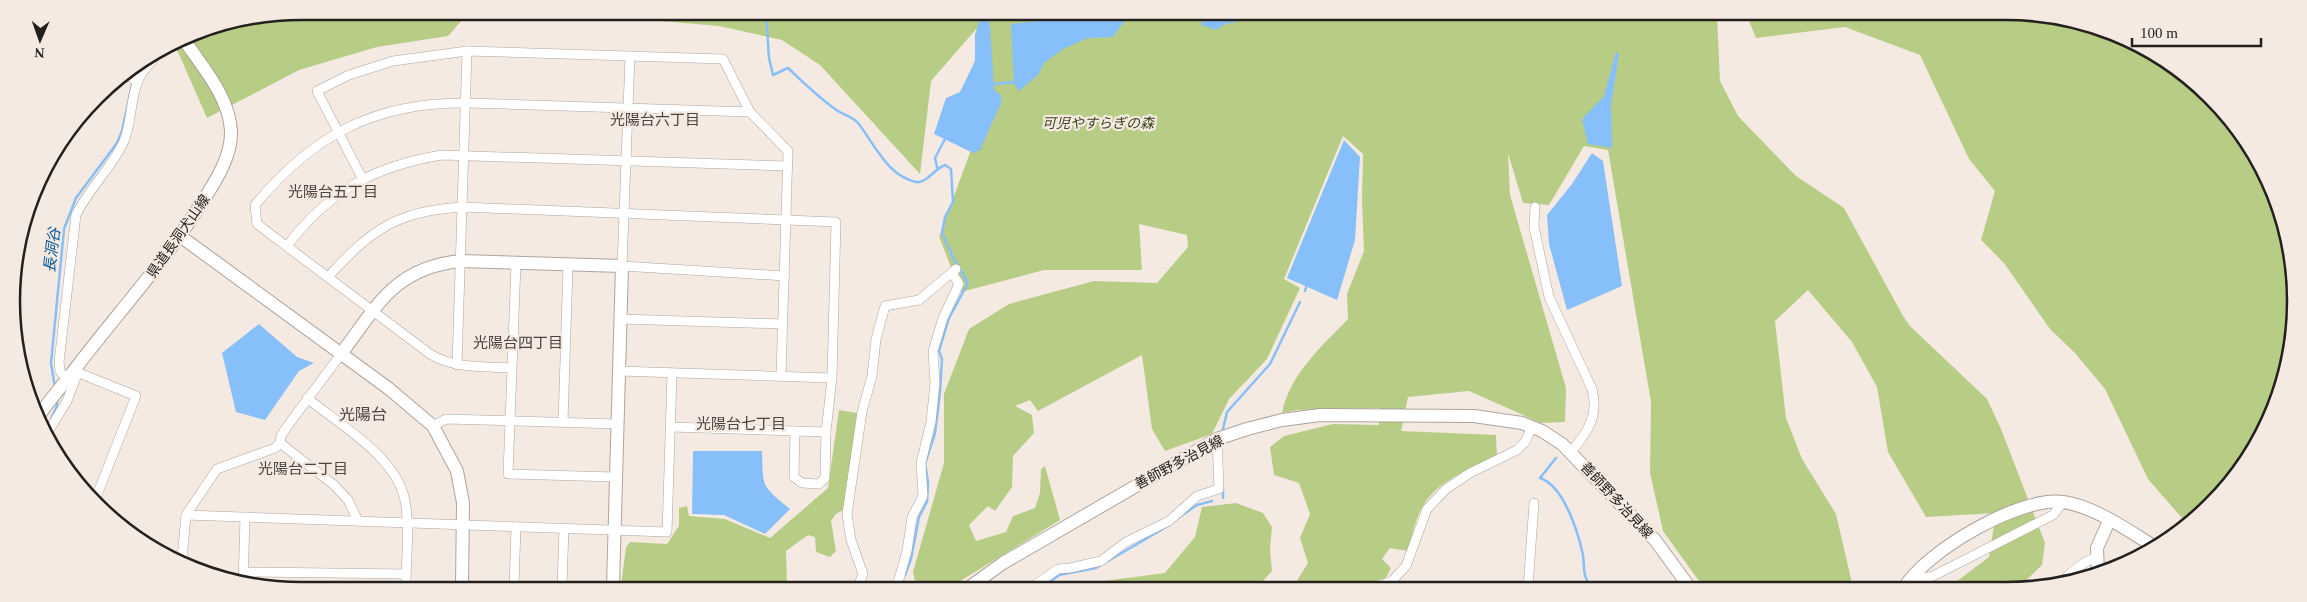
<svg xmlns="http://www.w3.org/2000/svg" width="2307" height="602" viewBox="0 0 2307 602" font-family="'Times New Roman','Noto Sans JP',serif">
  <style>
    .green { fill: #b7cd85 }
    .water { fill: #87bffa }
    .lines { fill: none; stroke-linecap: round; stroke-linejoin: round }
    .stream { stroke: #87bffa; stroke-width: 2.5 }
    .street-casing { stroke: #aea49c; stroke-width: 10 }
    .secondary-casing { stroke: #aea49c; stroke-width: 14 }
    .street { stroke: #fff; stroke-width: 9 }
    .secondary { stroke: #fff; stroke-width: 12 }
    .labels { text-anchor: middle; stroke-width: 4.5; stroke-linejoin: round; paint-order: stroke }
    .park-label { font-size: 14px; font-style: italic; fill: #3a451c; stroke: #f5eae2 }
    .street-label { font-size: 14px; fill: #24201d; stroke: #f5eae2 }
    .neighbourhood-label { font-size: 15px; fill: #4c433d; stroke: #f5eae2 }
    .water-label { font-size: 15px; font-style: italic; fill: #085899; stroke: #f5eae2 }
    .quarter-label { font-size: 16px; fill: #4c433d; stroke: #f5eae2 }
    .rim { fill: none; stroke: #24201d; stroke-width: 2.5 }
  </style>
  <rect width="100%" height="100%" fill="#f5eae2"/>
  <g class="green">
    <polygon points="301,11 469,12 448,36 377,47 299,70 207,118 174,43 190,33"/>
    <path d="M 634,12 L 1717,16 L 1720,81 L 1738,116 L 1796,176 L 1844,208 L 1903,316 L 1910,326 L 1987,399 L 2001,429 L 2045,543 L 2042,565 L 2018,588 L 1948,588 L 1989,557 L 1996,513 L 1926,517 L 1888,452 L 1877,387 L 1852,342 L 1808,290 L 1775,321 L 1786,418 L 1802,459 L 1836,514 L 1851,579 L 1849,588 L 1704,588 L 1663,531 L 1650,473 L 1651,402 L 1608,150 L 1584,146 L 1549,205 L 1523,203 L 1508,153 L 1510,195 L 1566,388 L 1565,422 L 1541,423 L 1469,391 L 1408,397 L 1401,431 L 1496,435 L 1497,457 C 1471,468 1437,481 1423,506 C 1415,519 1412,537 1407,551 L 1390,548 L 1382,559 L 1391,568 L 1386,578 L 1358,587 L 1293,587 L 1308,563 L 1300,538 L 1310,514 L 1299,483 L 1274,475 L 1270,447 L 1284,436 L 1333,424 L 1379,425 L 1379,408 L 1298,410 L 1282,413 C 1290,374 1321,347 1348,319 L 1347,294 L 1364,251 L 1362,200 L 1363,154 L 1343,136 L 1284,279 L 1300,288 L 1267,359 L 1229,399 L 1212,434 L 1165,451 L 1152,429 L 1142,355 L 1038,411 L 1030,400 L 1015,406 L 1032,415 L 1034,433 L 1013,456 L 1012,487 L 995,511 L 988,506 L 969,525 L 976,541 L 1006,532 L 1013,516 L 1035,508 L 1040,493 L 1041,469 L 1045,466 L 1060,520 L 952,586 L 916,586 L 913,572 L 944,463 L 944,394 L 969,329 L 1009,304 L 1094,281 L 1157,283 L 1188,247 L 1187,235 L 1139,224 L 1142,270 L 1044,270 L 961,292 L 939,237 L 990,98 L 975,40 L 977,28 L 931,81 L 920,174 L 820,65 L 782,40 L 719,26 L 636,19 Z"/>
    <polygon points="1747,16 2062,17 2167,60 2247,140 2290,244 2290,357 2257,446 2197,519 2188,525 2148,479 2105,389 2075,353 2050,329 2004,263 1981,240 1995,191 1969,159 1920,55 1845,27 1756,38"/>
    <polygon points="839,410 857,413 845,509 836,514 831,521 836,551 830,557 816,552 815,537 808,535 786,551 787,586 621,586 626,547 630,542 667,544 679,526 679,508 687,506 689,516 725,519 770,538 828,488"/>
    <polygon points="1236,503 1263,513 1272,527 1270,549 1272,571 1259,585 1260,587 1059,587 1165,573 1195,537 1202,507"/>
  </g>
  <g class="water">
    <polygon points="982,13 984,13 990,25 994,90 1001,95 1001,103 980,150 973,153 934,134 946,98 960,92 975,61 975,34"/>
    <polygon points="1067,14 1122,15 1127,18 1113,37 1088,38 1063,49 1044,63 1038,75 1019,91 1014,84 1011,24 1054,19"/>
    <polygon points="1204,14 1244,14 1244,15 1237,22 1225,24 1216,30 1201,25"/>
    <polygon points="1616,52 1619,54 1611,105 1612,148 1588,144 1582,119 1604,96"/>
    <polygon points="1344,140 1360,157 1355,240 1337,300 1287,278"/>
    <polygon points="1592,153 1603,161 1622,286 1567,310 1549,244 1547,215 1572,184"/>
    <polygon points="259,324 297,357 314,363 299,371 265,420 236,412 222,353"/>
    <path d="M 693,451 L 762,451 C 763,488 761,485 790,509 L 765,534 L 724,515 L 692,514 Z"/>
  </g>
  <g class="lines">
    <g class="stream">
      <path d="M 766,13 L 769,58 L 773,75 L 788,68 C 804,83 820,99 838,111 C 844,115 853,117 858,123 C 874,143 887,176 916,182 C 926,184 935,168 945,165 L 951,169 L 953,202 L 945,217 L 942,233 L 954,259 L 968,283 L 949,318 L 939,351 L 942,359 L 940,392 L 935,433 L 925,464 L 928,482 L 927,502 L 919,517 L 911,559 L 905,575"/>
      <polyline points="1124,19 1153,18 1167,14"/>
      <polyline points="136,76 144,62"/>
      <polyline points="992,84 1016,82"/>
      <polyline points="937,167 935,158 946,137"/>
      <polyline points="1305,291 1307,284"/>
      <polyline points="55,388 51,363 64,229 76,198 117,143 122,131 133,80"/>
      <polyline points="51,419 57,406 57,401"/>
      <polyline points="1222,433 1227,412 1270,364 1300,302"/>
      <path d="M 1556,458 L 1540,478 C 1564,486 1578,532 1583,555 C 1585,570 1582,574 1591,588"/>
      <polyline points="1223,488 1223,498"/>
      <polyline points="1178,518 1197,505 1212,501"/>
      <polyline points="902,586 903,580"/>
      <polyline points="1043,587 1059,575 1096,568 1168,526"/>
    </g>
    <defs>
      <g id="street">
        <polyline points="630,56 622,266 785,276"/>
        <polyline points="127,72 137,83"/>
        <polyline points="362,178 317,91 349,75 393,61 467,51 723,59 750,112 788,151 781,376"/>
        <path d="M 1535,207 L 1534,227 L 1549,297 L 1592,389 C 1599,415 1588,432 1571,452"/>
        <path d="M 287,246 C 329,191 374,166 442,155 L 788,166"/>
        <polyline points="516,264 508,474 615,477"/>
        <path d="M 329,276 C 372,229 397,211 462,207 L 836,222 L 832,378 L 826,432 L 825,478 L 819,484 L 802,483 L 794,477 L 795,431"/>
        <polyline points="620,319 783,324"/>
        <polyline points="457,365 467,51"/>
        <path d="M 511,368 C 484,366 454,369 430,354 L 257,224 L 255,205 C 313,135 375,102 467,103 L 750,112"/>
        <polyline points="74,371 136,396 95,500"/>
        <polyline points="619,371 832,378"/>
        <path d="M 67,380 L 60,371 L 59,362 L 76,215 C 89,188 112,168 124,141 C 132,122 130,100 138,81 C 142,69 152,63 158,53"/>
        <path d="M 307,398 C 339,424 398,458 405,501 C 410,528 406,558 406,586"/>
        <polyline points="563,422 568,266"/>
        <polyline points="433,426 446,419 617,424"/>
        <polyline points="671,427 826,432"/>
        <polyline points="48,432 67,401 78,372"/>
        <polyline points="280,443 334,485 348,500 358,521"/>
        <polyline points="186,515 667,532 672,374"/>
        <polyline points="182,559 186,515 217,469 275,448 280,443 281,436 286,428 341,354"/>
        <polyline points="244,572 406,574"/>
        <polyline points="1909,581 1933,576 2053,515 2063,502"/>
        <path d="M 2062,583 C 2071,570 2082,563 2096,557"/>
        <polyline points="243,585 245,517"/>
        <polyline points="514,586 516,527"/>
        <polyline points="562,586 564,528"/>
        <polyline points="858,586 863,574 851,540 847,514 862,412 872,376 876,339 885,306 919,300 956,269"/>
        <polyline points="897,586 907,551 912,517 923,496 921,463 931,422 935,383 933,351 943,318 959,284 952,273"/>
        <polyline points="1032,587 1058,569 1070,568 1101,561 1126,542 1169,521 1197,496 1219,489 1217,439"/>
        <polyline points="1378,587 1392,581 1406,566 1427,509 1446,489 1470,473 1517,450 1525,442 1532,427"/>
        <polyline points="1528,587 1534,503"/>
      </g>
      <g id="secondary">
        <polyline points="180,236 388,388 433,426 457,471 463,503 462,586"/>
        <path d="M 341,354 C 377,306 395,267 461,261 L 622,266 L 613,586"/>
        <path d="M 40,414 C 51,398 63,385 75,369 C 116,315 162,265 199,207 C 213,185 232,158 231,131 C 229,95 201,66 183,38"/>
        <polyline points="2098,572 2097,548 2109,521"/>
        <polyline points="971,586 1003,563 1217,439 1247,429 1282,420 1320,415 1474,416 1522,423 1542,431 1562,444 1655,540 1690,588"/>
        <path d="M 1904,588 C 1926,551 2020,496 2063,502 C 2094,506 2129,531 2155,547"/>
      </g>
    </defs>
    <use href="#street" class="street-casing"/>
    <use href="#secondary" class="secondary-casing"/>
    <use href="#street" class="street"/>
    <use href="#secondary" class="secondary"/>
  </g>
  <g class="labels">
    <g class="park-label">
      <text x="1098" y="128">可児やすらぎの森</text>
    </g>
    <g class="street-label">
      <text transform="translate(178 236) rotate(-55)" y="5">県道長洞犬山線</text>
      <text transform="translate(1179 462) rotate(-28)" y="5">善師野多治見線</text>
      <text transform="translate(1617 500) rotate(47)" y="5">善師野多治見線</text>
    </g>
    <g class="neighbourhood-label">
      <text x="655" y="125">光陽台六丁目</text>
      <text x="333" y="197">光陽台五丁目</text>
      <text x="518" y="348">光陽台四丁目</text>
      <text x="741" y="429">光陽台七丁目</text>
      <text x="303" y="474">光陽台二丁目</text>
    </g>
    <g class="water-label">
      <text transform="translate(52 250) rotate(-83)" y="5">長洞谷</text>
    </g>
    <g class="quarter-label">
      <text x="363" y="420">光陽台</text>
    </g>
  </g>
  <path d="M0 0H2307V602H0ZM301 20H2006A281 281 0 0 1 2287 301V301A281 281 0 0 1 2006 582H301A281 281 0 0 1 20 301V301A281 281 0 0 1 301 20Z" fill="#f5eae2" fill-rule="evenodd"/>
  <path class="rim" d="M301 20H2006A281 281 0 0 1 2287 301V301A281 281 0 0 1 2006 582H301A281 281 0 0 1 20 301V301A281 281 0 0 1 301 20Z"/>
  <g transform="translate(40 40) rotate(182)" stroke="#f5eae2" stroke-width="4" paint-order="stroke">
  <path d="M0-4L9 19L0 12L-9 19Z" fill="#24201d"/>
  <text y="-8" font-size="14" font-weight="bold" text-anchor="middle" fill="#24201d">N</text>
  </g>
  <path d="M2132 38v8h129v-8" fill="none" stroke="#24201d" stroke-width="2.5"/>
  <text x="2140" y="38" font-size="15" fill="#24201d" stroke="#f5eae2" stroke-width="4" paint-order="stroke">100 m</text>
</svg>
